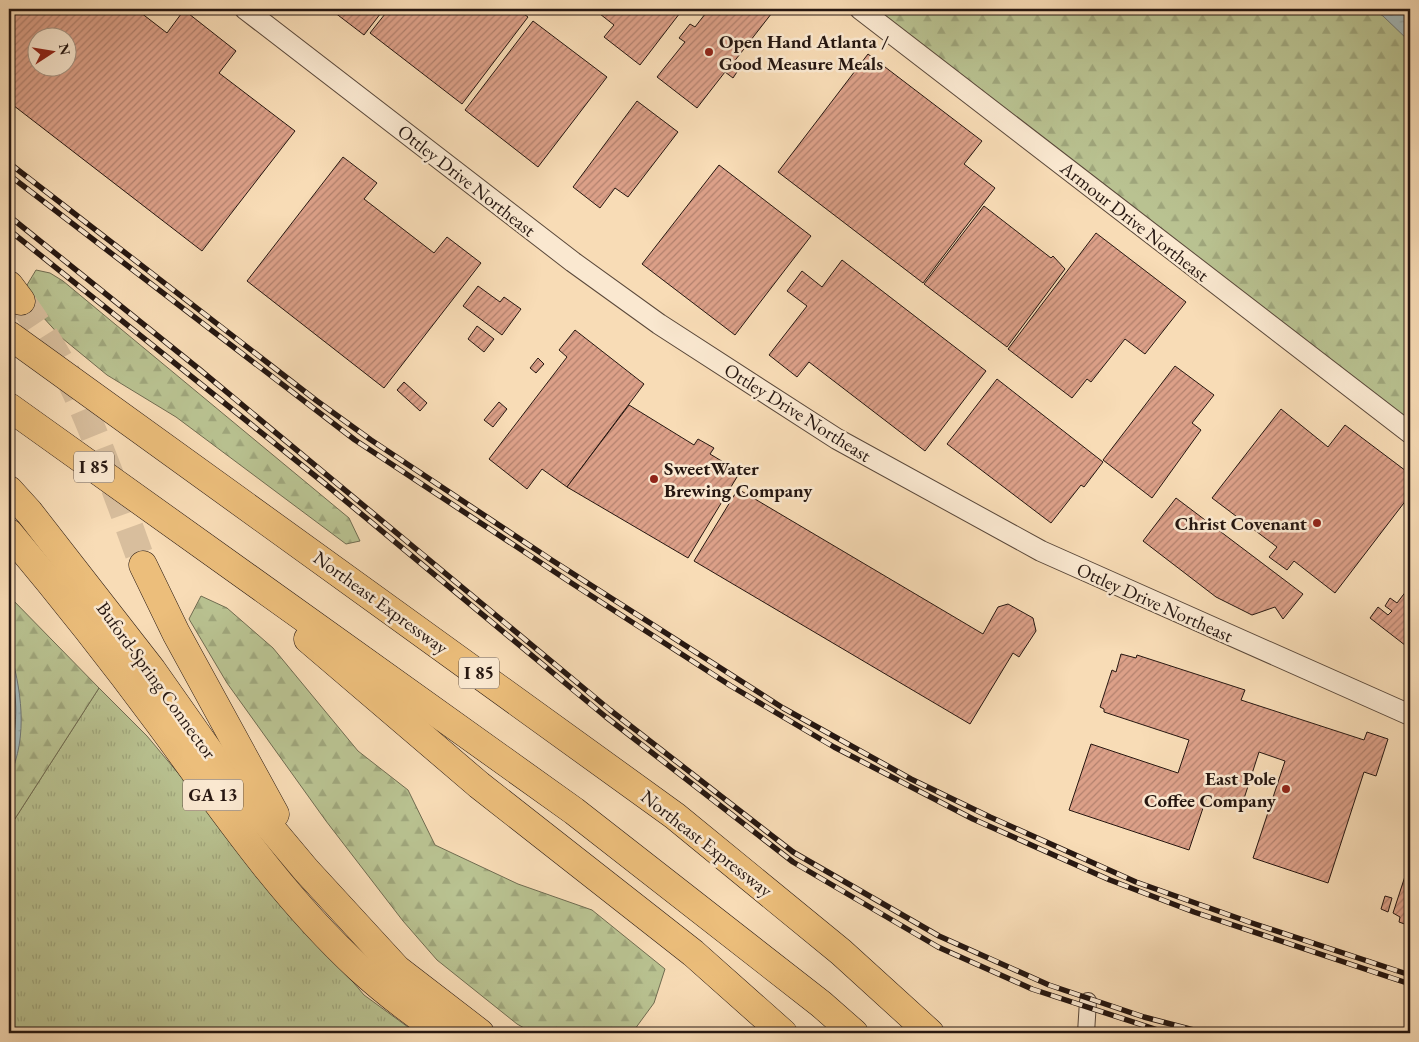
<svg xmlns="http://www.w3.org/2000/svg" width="1419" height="1042" viewBox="0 0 1419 1042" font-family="'EB Garamond',serif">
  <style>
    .grass { fill: url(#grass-tufts); stroke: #706c51 }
    .forest { fill: url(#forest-firs); stroke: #706c51 }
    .water { fill: url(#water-ripples); stroke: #717876 }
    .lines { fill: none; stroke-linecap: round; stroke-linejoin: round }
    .shore { stroke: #646866; stroke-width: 1 }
    .building { fill: url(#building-hatch); stroke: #261711; fill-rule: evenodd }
    .motorway-tunnel { stroke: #d8be9d; stroke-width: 28; stroke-dasharray: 28 14; stroke-linecap: butt }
    .minor-casing { stroke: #5a483a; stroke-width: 18 }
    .tertiary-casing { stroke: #5a483a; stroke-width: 22 }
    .motorway-casing { stroke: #261711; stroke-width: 29 }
    .minor { stroke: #fae8d0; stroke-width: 16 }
    .tertiary { stroke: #fae8d0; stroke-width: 20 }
    .motorway { stroke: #ecbe7b; stroke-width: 28 }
    .rail-casing { stroke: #261711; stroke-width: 5.5 }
    .rail { stroke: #fae8d0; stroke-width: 4; stroke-dasharray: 11; stroke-linecap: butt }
    .poi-dot { fill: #8f2418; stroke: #fae8d0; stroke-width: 2 }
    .labels { text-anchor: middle; stroke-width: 5; stroke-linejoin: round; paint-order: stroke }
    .shield { fill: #fae8d0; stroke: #66564a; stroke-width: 1 }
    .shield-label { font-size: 18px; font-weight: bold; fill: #261711 }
    .poi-label { font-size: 19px; font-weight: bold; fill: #261711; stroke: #fae8d0; text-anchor: start }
    .street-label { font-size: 19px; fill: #261711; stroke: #fae8d0 }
  </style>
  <defs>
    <pattern id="grass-tufts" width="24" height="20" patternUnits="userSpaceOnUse" patternTransform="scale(1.25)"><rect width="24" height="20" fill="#b9c291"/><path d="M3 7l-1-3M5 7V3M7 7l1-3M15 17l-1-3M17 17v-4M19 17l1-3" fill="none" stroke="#9fa67c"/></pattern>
    <pattern id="forest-firs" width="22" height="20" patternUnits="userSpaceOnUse" patternTransform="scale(1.25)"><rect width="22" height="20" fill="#b9c291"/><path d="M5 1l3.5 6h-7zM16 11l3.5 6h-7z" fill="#9fa67c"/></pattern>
    <pattern id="water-ripples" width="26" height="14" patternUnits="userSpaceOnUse" patternTransform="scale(1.25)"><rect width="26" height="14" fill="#a3b9ba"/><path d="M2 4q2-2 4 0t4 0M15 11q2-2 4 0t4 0" fill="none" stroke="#8c9e9f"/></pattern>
    <pattern id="building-hatch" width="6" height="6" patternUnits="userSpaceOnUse" patternTransform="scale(1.25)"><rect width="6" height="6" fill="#dca088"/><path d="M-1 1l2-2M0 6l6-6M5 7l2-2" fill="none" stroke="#b2816e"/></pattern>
  </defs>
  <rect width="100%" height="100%" fill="#f8dcb6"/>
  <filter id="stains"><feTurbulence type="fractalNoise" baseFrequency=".004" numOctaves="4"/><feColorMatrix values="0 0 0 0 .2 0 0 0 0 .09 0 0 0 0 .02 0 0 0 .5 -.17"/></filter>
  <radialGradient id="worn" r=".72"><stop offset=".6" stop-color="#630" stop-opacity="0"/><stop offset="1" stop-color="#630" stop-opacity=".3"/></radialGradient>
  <polygon class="grass" points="99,688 147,736 364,995 412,1030 412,1033 9,1033 9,828"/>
  <g class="forest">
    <polygon points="873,9 1392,9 1410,27 1410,427"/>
    <polygon points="36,270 50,273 63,281 349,518 360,541 346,544 176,417 107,375 62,338 31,304 27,285"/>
    <polygon points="9,596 99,688 9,828"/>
    <polygon points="201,596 227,608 273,648 358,751 408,790 435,845 518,884 592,910 665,969 654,1003 632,1033 533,1033 517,1024 437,960 403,921 326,821 227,683 189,619"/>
  </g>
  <g class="water">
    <polygon points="1372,9 1405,9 1410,13 1410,42 1383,16"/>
    <path d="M 9,646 C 21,689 29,735 9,778 Z"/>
  </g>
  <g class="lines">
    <path class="shore" d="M 9,664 C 19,698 17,728 9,763"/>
  </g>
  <g class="building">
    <path d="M 9,9 L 136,9 L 167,33 L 184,10 L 236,51 L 219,73 L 295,131 L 202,251 L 9,102 ZM 38,38 L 68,38 L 68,68 L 38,68 Z"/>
    <polygon points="330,9 384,9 364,35"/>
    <polygon points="389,9 517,9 528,17 462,104 370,33"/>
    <polygon points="605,9 683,9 640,65 604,37 614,25 600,14"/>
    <polygon points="709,9 775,9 733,63 737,72 733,78 725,72 697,108 657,77 685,42 679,38 690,24 695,27"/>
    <polygon points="533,21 607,77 538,167 465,110"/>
    <polygon points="868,54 982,141 964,164 995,188 923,283 778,172"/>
    <polygon points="637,101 678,132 628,197 615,188 600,208 573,187"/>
    <polygon points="343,157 377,183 364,199 434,253 447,237 481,263 384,388 247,281"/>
    <polygon points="719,165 811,236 735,335 642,264"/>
    <polygon points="984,206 1051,258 1053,256 1065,269 1007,347 924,284"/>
    <polygon points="1096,233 1186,302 1145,354 1125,339 1091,382 1087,379 1072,398 1008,349"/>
    <polygon points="842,260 986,371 925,451 809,362 797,377 769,355 807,306 787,291 802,271 822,287"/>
    <polygon points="478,286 500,302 504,297 521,309 502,335 463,306"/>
    <polygon points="477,326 494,339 484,352 468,339"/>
    <polygon points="575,330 644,384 567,487 542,469 527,489 489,459 567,357 559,350"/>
    <polygon points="538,358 544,364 536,373 530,368"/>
    <polygon points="1175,366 1214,395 1192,423 1201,430 1152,498 1103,460"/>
    <polygon points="997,379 1103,462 1084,487 1081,485 1051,523 947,444"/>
    <polygon points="404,382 427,403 420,411 397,390"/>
    <polygon points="499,402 507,409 493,427 484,420"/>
    <polygon points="629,405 694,445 698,439 714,448 710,454 740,472 688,558 567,487"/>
    <polygon points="1281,409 1328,447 1345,425 1410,474 1410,495 1335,593 1294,561 1287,570 1269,557 1277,547 1212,498"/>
    <polygon points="738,489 983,634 998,607 1008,604 1033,618 1036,631 1019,657 1013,653 970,724 694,561"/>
    <polygon points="1176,498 1303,594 1283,619 1275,607 1252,615 1216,597 1143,541"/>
    <polygon points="1410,586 1410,649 1370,618 1378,607 1388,615 1392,611 1385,606 1390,598 1397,603"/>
    <polygon points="1121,654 1136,658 1137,655 1245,690 1241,700 1364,740 1367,732 1388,739 1376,776 1364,772 1328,883 1253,858 1285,761 1259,752 1241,808 1207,796 1189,850 1069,810 1091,744 1178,773 1189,740 1104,712 1104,709 1100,707 1112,670 1116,672"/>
    <polygon points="1410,861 1410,926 1399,922 1400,917 1393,913"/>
    <polygon points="1385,896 1392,898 1388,912 1381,909"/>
  </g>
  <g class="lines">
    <path class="motorway-tunnel" d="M 21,301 C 41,329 61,360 76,392 C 101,448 122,507 143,565"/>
    <defs>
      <polyline id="minor" points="1086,1033 1088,1001"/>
      <g id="tertiary">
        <polyline points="245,9 573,262 659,324 837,439 1041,551 1410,715"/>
        <polyline points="860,9 1410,433"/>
      </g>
      <g id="motorway">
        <polyline points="9,285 21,301"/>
        <polyline points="9,335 675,816 841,952 930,1033"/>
        <polyline points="9,407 574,811 821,1004 854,1033"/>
        <polyline points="9,490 29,512 152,670 223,771 306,870 397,969 480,1033"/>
        <path d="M 9,533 C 61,595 111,658 159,723 C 221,807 281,896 359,968 C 385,992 413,1013 442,1033"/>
        <polyline points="143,565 176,633 275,814"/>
        <polyline points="308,639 479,785 693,953 783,1033"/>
      </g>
    </defs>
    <use href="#minor" class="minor-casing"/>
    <use href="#tertiary" class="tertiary-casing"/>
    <use href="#motorway" class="motorway-casing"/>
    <use href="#minor" class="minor"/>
    <use href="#tertiary" class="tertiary"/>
    <use href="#motorway" class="motorway"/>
    <defs>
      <g id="rail">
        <polyline points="9,163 317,401 371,440 550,559 783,708 911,779 990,817 1136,882 1249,922 1410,975"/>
        <polyline points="9,175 355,440 573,584 731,686 834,747 973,819 1110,880 1194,912 1410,984"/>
        <polyline points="9,216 199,369 610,710 793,852 939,936 1049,985 1144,1017 1205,1033"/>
        <polyline points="9,230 324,483 606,717 793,862 938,947 1032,989 1167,1033"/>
      </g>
    </defs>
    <use href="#rail" class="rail-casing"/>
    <use href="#rail" class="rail"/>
  </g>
  <g class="poi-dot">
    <circle cx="709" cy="52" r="5"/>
    <circle cx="654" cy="479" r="5"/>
    <circle cx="1317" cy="523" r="5"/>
    <circle cx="1286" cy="789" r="5"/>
  </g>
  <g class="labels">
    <g class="shield">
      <rect x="74" y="451.5" width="40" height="31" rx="4"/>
      <rect x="459" y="657.5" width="40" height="31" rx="4"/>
      <rect x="183" y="779.5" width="60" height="31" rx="4"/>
    </g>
    <g class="shield-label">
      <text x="94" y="473">I 85</text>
      <text x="479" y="679">I 85</text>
      <text x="213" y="801">GA 13</text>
    </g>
    <g class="poi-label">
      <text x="719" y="48">Open Hand Atlanta /<tspan x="719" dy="22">Good Measure Meals</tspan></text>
      <text x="664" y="475">SweetWater<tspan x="664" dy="22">Brewing Company</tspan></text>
      <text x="1307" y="530" text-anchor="end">Christ Covenant</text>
      <text x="1276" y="785" text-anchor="end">East Pole<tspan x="1276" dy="22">Coffee Company</tspan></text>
    </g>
    <g class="street-label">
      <text transform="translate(467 180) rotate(38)" y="7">Ottley Drive Northeast</text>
      <text transform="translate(1135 221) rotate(38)" y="7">Armour Drive Northeast</text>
      <text transform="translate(798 412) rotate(32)" y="7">Ottley Drive Northeast</text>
      <text transform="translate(381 602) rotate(36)" y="7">Northeast Expressway</text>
      <text transform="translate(1155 602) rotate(24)" y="7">Ottley Drive Northeast</text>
      <text transform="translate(157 680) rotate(54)" y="7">Buford-Spring Connector</text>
      <text transform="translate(707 843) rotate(38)" y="7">Northeast Expressway</text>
    </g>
  </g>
  <rect width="1419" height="1042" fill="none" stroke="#f8dcb6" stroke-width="30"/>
  <rect x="10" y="10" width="1399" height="1022" fill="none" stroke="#261711" stroke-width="2.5"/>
  <rect x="15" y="15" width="1389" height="1012" fill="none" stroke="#261711"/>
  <g transform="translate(52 52) rotate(78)"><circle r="24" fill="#fae8d0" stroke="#a59484"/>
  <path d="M0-4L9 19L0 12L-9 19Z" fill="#8f2418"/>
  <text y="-8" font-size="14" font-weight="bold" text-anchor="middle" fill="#261711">N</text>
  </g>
  <rect width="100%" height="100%" filter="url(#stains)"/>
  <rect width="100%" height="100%" fill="url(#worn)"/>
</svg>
